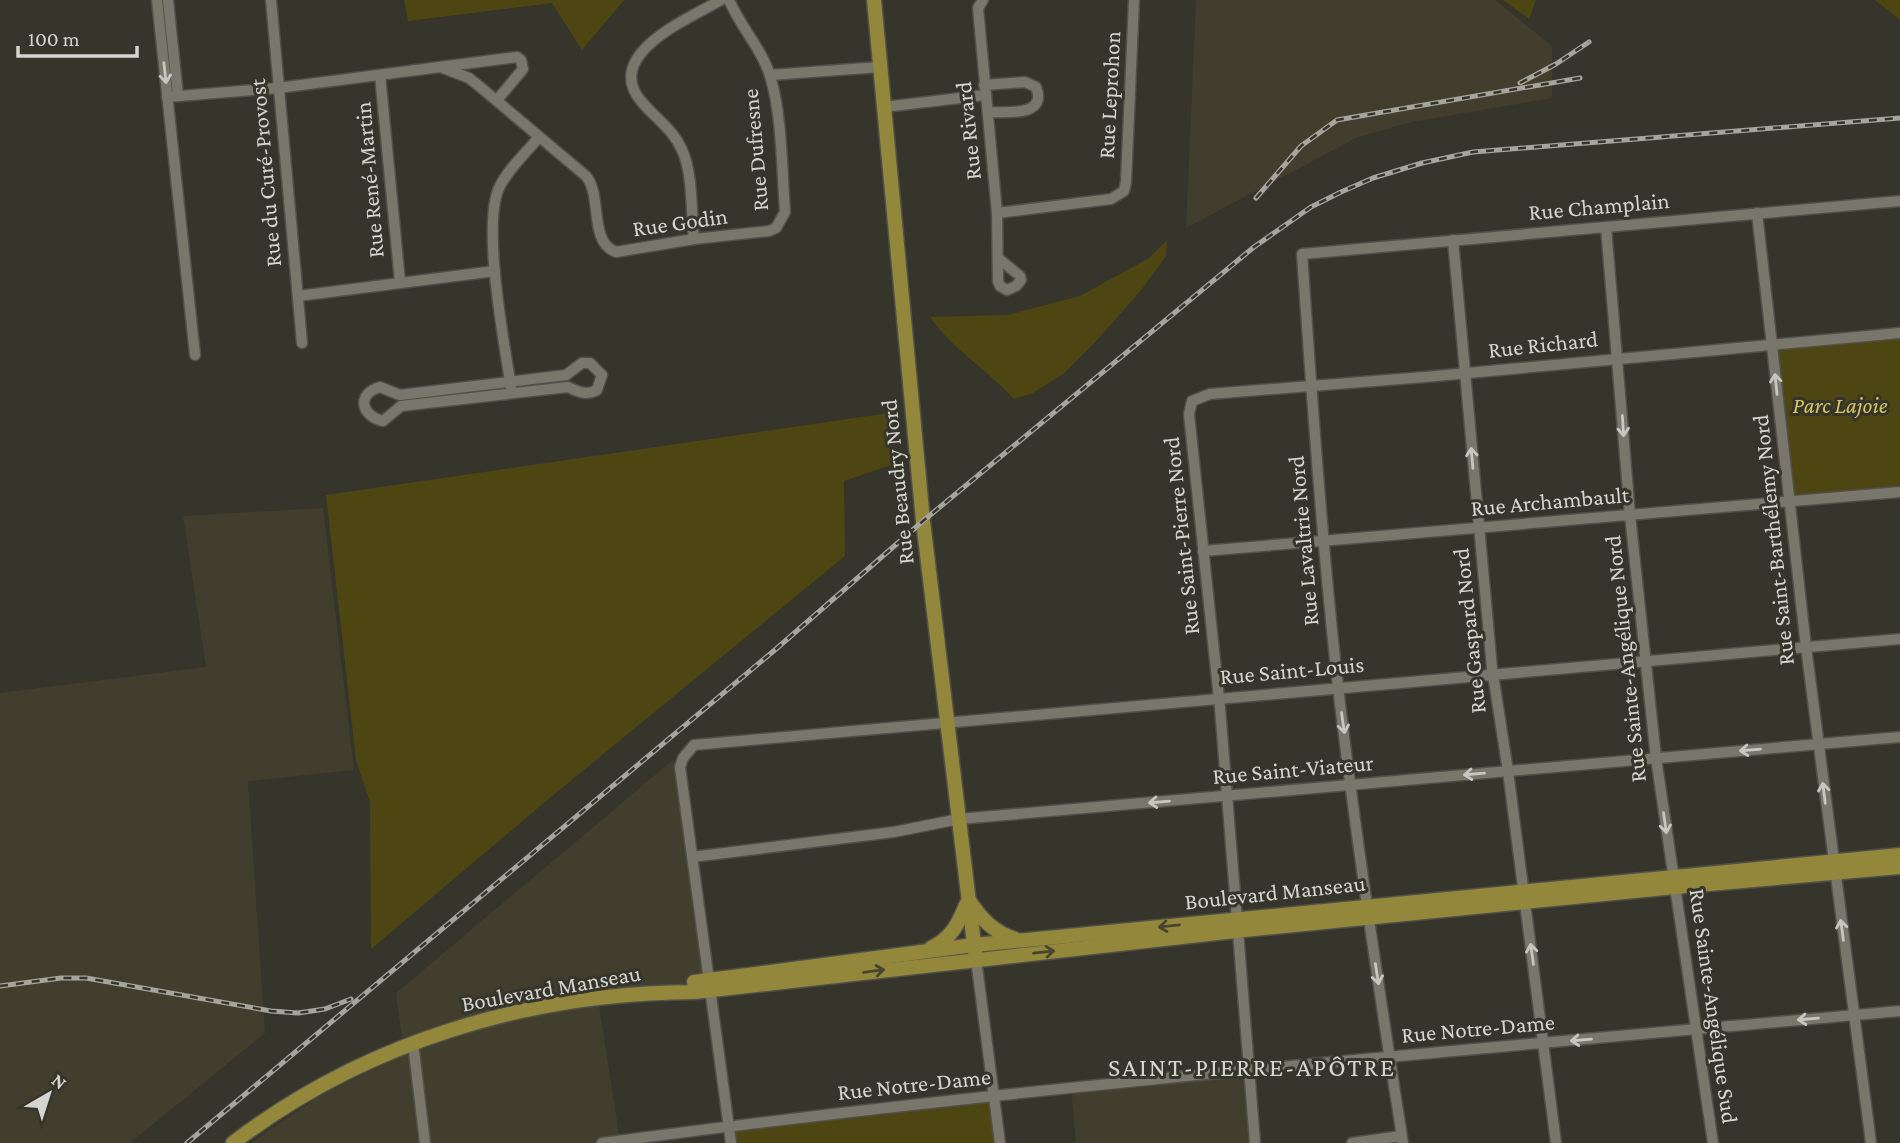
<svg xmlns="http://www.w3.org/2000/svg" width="1900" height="1143" viewBox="0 0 1900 1143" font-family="'Crimson Pro',serif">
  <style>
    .built { fill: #413e2e }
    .green { fill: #4d4613 }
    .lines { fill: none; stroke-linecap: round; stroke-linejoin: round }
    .minor-casing { stroke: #515048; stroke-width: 13 }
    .major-casing { stroke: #515048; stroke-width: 17 }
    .minor { stroke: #79776c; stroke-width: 10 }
    .major { stroke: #92873b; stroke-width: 14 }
    .rail-casing { stroke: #a5a59d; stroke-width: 5 }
    .rail { stroke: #36352b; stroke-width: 2.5; stroke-dasharray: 8; stroke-linecap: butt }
    .oneway { stroke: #c7c7c0 }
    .oneway2 { stroke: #48452e }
    .labels { text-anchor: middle; stroke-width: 6; stroke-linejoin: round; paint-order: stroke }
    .street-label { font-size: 23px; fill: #d5d5cf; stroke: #36352b }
    .park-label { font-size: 23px; font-style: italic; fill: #d4c55f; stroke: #36352b }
    .quarter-label { font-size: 26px; letter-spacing: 2px; fill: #d5d5cf; stroke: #36352b }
  </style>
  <rect width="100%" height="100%" fill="#36352b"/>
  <g class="built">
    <polygon points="1196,0 1495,0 1552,46 1552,98 1411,122 1356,138 1186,228"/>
    <polygon points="323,508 354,770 248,781 265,1033 130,1143 0,1143 0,693 206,667 183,516"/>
    <polygon points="673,760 708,980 657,992 598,999 620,1141 606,1143 251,1143 321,1095 404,1054 396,993"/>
    <polygon points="1248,1070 1255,1143 1076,1143 1071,1088"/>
  </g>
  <g class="green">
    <polygon points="404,0 624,0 582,50 552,3 408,21"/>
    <polygon points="1503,0 1536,0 1529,19"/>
    <polygon points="1875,0 1900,0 1900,20"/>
    <path d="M 1167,240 L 1166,256 L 1142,289 L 1098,339 L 1064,373 L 1033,393 L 1014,399 C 988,370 953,350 930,317 L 1007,315 L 1080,296 L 1149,258 Z"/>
    <polygon points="1900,333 1900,494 1789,501 1772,345"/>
    <polygon points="889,413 891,465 844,481 845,556 546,801 371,949 370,802 356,760 326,495"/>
    <polygon points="995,1096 1000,1143 730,1143 729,1126"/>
  </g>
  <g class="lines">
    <defs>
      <g id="minor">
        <polyline points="157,0 195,355"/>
        <polyline points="168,0 178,96"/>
        <polyline points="271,0 302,343"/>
        <polyline points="983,0 978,8 997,213 998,281 1000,286 1007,290 1016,286 1021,280 1020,276 998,258"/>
        <path d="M 443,68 L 469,78 L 479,86 L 586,176 C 603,197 588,241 616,252 L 694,239 L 769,231 L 776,228 L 785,212 C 782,172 782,113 770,76 C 763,51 740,26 729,0"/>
        <polyline points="380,75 400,282"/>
        <polyline points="770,75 880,67"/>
        <path d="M 984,85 L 1025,82 L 1036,87 C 1048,117 1006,112 988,112"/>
        <polyline points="167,97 278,88 517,57 521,60 523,69 497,100"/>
        <polyline points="884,107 986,95"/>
        <polyline points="997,213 1111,199 1124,191 1126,182 1134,0"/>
        <polyline points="1757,213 1806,647 1871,1143"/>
        <polyline points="1606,227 1630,515 1656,758 1713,1143"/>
        <path d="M 694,239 C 691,213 693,173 682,150 C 673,129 655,118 641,101 C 602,54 690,18 721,0"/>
        <polyline points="1453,240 1492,668 1508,771 1556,1143"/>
        <polyline points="298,296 495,271"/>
        <path d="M 582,363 L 590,363 L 602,375 L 597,390 C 586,396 579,392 568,387 L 401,406 L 383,421 C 361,416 356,394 380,387 L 400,395 L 566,375 Z"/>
        <path d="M 511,387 C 504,342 482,226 499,188 C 507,170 526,153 539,137"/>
        <polyline points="1203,551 1900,492"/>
        <polyline points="692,857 894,832 959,819 1900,737"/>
        <polyline points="976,959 1000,1143"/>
        <polyline points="413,1043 425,1143"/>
        <path d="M 602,1143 C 1033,1085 1467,1050 1900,1011"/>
        <polyline points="731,1143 680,767 683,758 694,745 1900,639"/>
        <polyline points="1255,1143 1220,708 1189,414 1192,401 1210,394 1425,377 1900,333"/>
        <polyline points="1352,1143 1401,1136"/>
        <path d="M 1403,1143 C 1379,991 1356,839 1338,687 C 1322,543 1312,398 1302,254 L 1900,201"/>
      </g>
      <g id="major">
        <polyline points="874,0 923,521 975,952"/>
        <path d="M 970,902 C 982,920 994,932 1015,939"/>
        <path d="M 931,948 C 952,938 958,924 967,903"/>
        <polyline points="694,982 974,945 1900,855"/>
        <path d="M 233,1143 C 365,1042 529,993 694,992 L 1244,930 L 1675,887 L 1900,867"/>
      </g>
    </defs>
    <use href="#minor" class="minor-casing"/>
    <use href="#major" class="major-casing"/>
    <use href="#minor" class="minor"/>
    <use href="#major" class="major"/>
    <defs>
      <g id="rail">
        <polyline points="1520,83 1556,64 1589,42"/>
        <polyline points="1256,198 1301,146 1337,120 1580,78"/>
        <polyline points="0,986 61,978 86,978 271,1011 298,1013 325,1009 351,999"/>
        <polyline points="187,1143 776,649 923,521 1254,247 1311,207 1341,192 1373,178 1422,163 1473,152 1900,118"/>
      </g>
    </defs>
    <use href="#rail" class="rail-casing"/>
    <use href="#rail" class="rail"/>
  </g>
  <defs><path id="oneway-shaft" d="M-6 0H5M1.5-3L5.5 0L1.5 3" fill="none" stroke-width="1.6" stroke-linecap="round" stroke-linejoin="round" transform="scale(1.75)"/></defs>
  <g class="oneway">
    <use href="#oneway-shaft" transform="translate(165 73) rotate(84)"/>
    <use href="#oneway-shaft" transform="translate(1776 384) rotate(-96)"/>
    <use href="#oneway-shaft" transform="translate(1623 426) rotate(86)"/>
    <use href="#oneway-shaft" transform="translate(1472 458) rotate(-95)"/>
    <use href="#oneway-shaft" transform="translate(1343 723) rotate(82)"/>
    <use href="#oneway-shaft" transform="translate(1750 750) rotate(175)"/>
    <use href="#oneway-shaft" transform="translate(1474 774) rotate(175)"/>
    <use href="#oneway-shaft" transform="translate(1824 793) rotate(-97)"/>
    <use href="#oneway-shaft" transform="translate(1159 802) rotate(175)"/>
    <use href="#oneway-shaft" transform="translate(1665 823) rotate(82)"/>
    <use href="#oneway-shaft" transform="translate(1842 930) rotate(-98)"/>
    <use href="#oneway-shaft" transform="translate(1532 954) rotate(-98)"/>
    <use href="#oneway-shaft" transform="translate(1377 974) rotate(81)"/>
    <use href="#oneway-shaft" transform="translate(1808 1019) rotate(175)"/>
    <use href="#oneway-shaft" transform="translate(1581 1040) rotate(175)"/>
  </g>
  <g class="oneway2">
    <use href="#oneway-shaft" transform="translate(1169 926) rotate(174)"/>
    <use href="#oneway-shaft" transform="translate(1044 952) rotate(-6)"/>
    <use href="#oneway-shaft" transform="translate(874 971) rotate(-7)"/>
  </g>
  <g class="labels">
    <g class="street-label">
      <text transform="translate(1109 95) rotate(-87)" y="8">Rue Leprohon</text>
      <text transform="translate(968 131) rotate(-96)" y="8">Rue Rivard</text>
      <text transform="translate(755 150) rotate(-95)" y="8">Rue Dufresne</text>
      <text transform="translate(265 173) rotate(-95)" y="8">Rue du Curé-Provost</text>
      <text transform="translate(369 180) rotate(-95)" y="8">Rue René-Martin</text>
      <text transform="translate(1599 206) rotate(-5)" y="8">Rue Champlain</text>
      <text transform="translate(680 222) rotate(-8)" y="8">Rue Godin</text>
      <text transform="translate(1543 344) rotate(-6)" y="8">Rue Richard</text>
      <text transform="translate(897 482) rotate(-96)" y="8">Rue Beaudry Nord</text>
      <text transform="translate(1550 501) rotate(-5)" y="8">Rue Archambault</text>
      <text transform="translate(1181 536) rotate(-96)" y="8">Rue Saint-Pierre Nord</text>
      <text transform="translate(1773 540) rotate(-96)" y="8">Rue Saint-Barthélemy Nord</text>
      <text transform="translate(1303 541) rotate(-95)" y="8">Rue Lavaltrie Nord</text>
      <text transform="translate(1469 631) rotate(-96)" y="8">Rue Gaspard Nord</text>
      <text transform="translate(1625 659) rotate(-96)" y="8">Rue Sainte-Angélique Nord</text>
      <text transform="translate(1292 670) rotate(-5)" y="8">Rue Saint-Louis</text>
      <text transform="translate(1293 769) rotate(-5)" y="8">Rue Saint-Viateur</text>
      <text transform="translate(1275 892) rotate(-6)" y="8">Boulevard Manseau</text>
      <text transform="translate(551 988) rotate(-10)" y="8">Boulevard Manseau</text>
      <text transform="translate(1714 1006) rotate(82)" y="8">Rue Sainte-Angélique Sud</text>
      <text transform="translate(1478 1028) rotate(-5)" y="8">Rue Notre-Dame</text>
      <text transform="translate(914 1084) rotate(-6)" y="8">Rue Notre-Dame</text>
    </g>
    <g class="park-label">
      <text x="1840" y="413">Parc Lajoie</text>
    </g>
    <g class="quarter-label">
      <text x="1252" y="1076">SAINT-PIERRE-APÔTRE</text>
    </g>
  </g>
  <g transform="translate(49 1094) rotate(39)" stroke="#36352b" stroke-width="5" paint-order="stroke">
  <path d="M0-5L12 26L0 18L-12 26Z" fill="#d5d5cf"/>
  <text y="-10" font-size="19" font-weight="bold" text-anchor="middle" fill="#d5d5cf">N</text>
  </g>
  <path d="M18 46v10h119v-10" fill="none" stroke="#d5d5cf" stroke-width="3.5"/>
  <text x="28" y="46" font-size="21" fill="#d5d5cf" stroke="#36352b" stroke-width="5" paint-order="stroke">100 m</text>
</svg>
